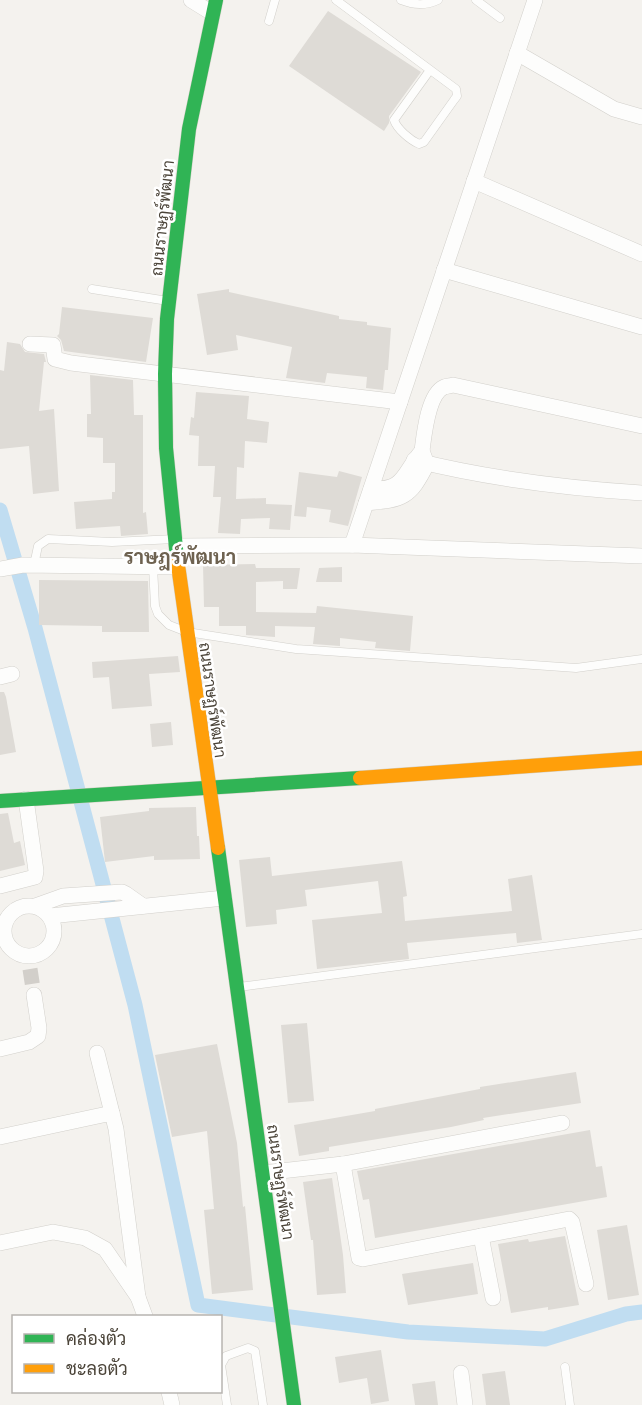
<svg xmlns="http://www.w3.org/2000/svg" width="642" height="1405" viewBox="0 0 642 1405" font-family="'Work Sans',Sarabun,sans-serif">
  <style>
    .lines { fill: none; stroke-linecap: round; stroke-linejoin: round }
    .canal { stroke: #c0ddf1; stroke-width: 15 }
    .building { fill: #dedbd6 }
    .street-tunnel { stroke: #d2cfca; stroke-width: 15; stroke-dasharray: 15 8; stroke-linecap: butt }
    .lane-casing { stroke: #d2d0cb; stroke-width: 9 }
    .street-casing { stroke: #d2d0cb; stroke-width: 16 }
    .fast-casing { stroke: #d3cfc5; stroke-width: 15 }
    .slow-casing { stroke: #d3cfc5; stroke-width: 15 }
    .lane { stroke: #fdfdfc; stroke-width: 8 }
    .street { stroke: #fdfdfc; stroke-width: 15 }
    .fast { stroke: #30b455; stroke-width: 14 }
    .slow { stroke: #ff9f0a; stroke-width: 14 }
    .labels { text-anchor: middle; stroke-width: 5; stroke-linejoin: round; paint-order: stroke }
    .street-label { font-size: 16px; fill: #4b4439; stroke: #fff }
    .quarter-label { font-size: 20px; font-weight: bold; fill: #6e6250; stroke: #fff }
  </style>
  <rect width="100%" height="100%" fill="#f4f2ee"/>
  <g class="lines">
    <polyline class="canal" points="0,510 35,628 135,1005 198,1305 408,1332 545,1339 626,1314 642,1312"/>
  </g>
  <g class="building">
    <polygon points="328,11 421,72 389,116 389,123 384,131 289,66"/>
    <polygon points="229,289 229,292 339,316 339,319 367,322 367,325 391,328 388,370 385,370 383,390 366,388 367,377 327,373 325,383 286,378 292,347 236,335 238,350 207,355 197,294"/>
    <polygon points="62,307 153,318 146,362 64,351 61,340 57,336 59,334"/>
    <polygon points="7,342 20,344 25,352 44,354 46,362 44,362 39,411 54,409 59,491 33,494 29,446 0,449 0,370 4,371"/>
    <polygon points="90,375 133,380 134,415 143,415 143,513 146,512 148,534 121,536 120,526 76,529 74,502 112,499 112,492 115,492 115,463 103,463 103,438 87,437 87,414 91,414"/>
    <polygon points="196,392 249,396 247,419 269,422 267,443 245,441 244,468 237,467 236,499 266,498 266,504 292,505 290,530 269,529 270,518 241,519 240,534 218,533 221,497 213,497 215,466 198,466 199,436 189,435 191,417 194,418"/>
    <polygon points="339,471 362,477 348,526 329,522 331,510 307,507 306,517 294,516 299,472 337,477"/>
    <polygon points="255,564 256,568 300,568 297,589 283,589 283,581 256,582 256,612 316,613 317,606 413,616 410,651 375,648 376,642 340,638 340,646 313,644 315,627 275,626 275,637 246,635 246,626 219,626 219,607 204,607 203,565"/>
    <polygon points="342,567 342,582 316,582 319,568"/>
    <polygon points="39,580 148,581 149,632 102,632 102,626 39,625"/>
    <polygon points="178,656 180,672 149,674 152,706 112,709 109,677 93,678 92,662"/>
    <polygon points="0,692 4,692 6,697 16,752 0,755"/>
    <polygon points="171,722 173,745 152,747 150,724"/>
    <polygon points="196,807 197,836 199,836 200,859 154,860 154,856 105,862 100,817 149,811 149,808"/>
    <polygon points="8,813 14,843 20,841 25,865 0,871 0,814"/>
    <polygon points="270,857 272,876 402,861 407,896 403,897 405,921 512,911 508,879 532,875 542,940 517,943 516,933 407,943 409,959 317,969 312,920 382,913 378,881 305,890 307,906 276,910 277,924 246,927 239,860"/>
    <polygon points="307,1023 314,1101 288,1103 281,1025"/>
    <polygon points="217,1044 237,1143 243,1207 245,1206 253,1290 212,1294 204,1210 214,1209 207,1131 172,1137 155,1055"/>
    <polygon points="576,1072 581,1103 483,1118 484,1120 451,1127 329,1147 329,1151 299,1156 294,1125 375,1111 375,1109 480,1089 480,1087"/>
    <polygon points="590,1130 596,1167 602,1166 607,1197 375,1238 369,1199 363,1200 357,1171"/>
    <polygon points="332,1178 343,1255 346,1293 317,1295 313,1240 311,1240 303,1182"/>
    <polygon points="627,1225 639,1295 608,1300 597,1230"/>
    <polygon points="565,1236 579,1305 548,1310 548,1307 511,1313 498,1244 528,1239 529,1242"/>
    <polygon points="473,1263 478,1294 408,1305 402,1274"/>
    <polygon points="381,1350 389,1401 371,1404 367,1378 339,1383 335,1357"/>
    <polygon points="505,1371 510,1405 486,1405 482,1374"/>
    <polygon points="435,1381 438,1405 415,1405 412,1384"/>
  </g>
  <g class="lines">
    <polyline class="street-tunnel" points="30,969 34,995"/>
    <defs>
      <g id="lane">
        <path d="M 336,0 L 456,89 L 457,96 L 454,100 L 424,142 L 419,144 C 410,140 397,129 394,120 L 430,70"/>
        <path d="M 401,0 C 414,5 425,6 438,0"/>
        <polyline points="476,0 500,18"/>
        <polyline points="269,21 275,0"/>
        <polyline points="92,289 168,301"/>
        <polyline points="34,565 38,546 48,539 112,542 175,539"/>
        <polyline points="153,566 155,606 158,614 169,625 187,632 296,649 562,667 576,668 642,659"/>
        <polyline points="239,987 642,934"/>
        <polyline points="565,1367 570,1405"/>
        <polyline points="227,1405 221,1365 226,1356 248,1348 255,1351 263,1405"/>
      </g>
      <g id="street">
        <polyline points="191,0 212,13"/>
        <polyline points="517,53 614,109 642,117"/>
        <polyline points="474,181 642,254"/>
        <polyline points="444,270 642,327"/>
        <polyline points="30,344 53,345 55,359 71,363 400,402"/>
        <path d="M 422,451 C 424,435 428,394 444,387 C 447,386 450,386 453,385 L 642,426"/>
        <path d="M 414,460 C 489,479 565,488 642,493"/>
        <path d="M 366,503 C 403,500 410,498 427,464 L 422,451 C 402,474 406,490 371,489"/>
        <polyline points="352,545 535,0"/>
        <polyline points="177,546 352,545 642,556"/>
        <polyline points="0,569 23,565 178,567"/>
        <polyline points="0,677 12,674"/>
        <polyline points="0,886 35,877 36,871 26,799"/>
        <polyline points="35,906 63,896 122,892 126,894 143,906"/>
        <circle cx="29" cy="931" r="25"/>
        <polyline points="50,916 224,898"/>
        <polyline points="0,1049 29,1042 38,1036 39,1028 34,995"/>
        <polyline points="97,1053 112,1113"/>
        <polyline points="0,1137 112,1113 116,1129 138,1297"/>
        <polyline points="343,1164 359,1258 363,1259 569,1219 572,1222 586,1284"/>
        <polyline points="263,1173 343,1164 562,1123"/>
        <polyline points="481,1236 493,1298"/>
        <polyline points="0,1243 53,1232 85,1238 105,1249 138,1297 145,1316"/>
        <polyline points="461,1373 465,1405"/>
        <polyline points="169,1392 172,1405"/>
      </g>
      <g id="fast">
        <polyline points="177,558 166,448 165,374 167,319 189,129 216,0"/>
        <polyline points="0,801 360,778"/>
        <polyline points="218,848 294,1405"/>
      </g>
      <g id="slow">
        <polyline points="177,558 218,848"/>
        <polyline points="360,778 642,758"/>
      </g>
    </defs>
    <use href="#lane" class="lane-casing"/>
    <use href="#street" class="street-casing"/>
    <use href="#fast" class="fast-casing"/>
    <use href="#slow" class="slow-casing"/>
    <use href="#lane" class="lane"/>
    <use href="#street" class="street"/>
    <use href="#fast" class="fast"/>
    <use href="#slow" class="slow"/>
  </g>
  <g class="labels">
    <g class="street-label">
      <text transform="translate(162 218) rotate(-84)" y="6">ถนนราษฏร์พัฒนา</text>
      <text transform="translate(213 700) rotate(82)" y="6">ถนนราษฏร์พัฒนา</text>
      <text transform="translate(281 1182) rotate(82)" y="6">ถนนราษฏร์พัฒนา</text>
    </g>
    <g class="quarter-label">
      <text x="180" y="564">ราษฎร์พัฒนา</text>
    </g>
  </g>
  <rect x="12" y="1315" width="210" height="78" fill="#ffffff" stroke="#b7b4b0" stroke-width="1.5"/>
  <rect x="24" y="1334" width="30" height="9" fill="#30b455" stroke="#b7b4b0" stroke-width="1.5"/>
  <text x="66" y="1345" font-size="18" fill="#4b4439">คล่องตัว</text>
  <rect x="24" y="1364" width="30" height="9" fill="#ff9f0a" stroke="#b7b4b0" stroke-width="1.5"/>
  <text x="66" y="1375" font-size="18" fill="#4b4439">ชะลอตัว</text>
</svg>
